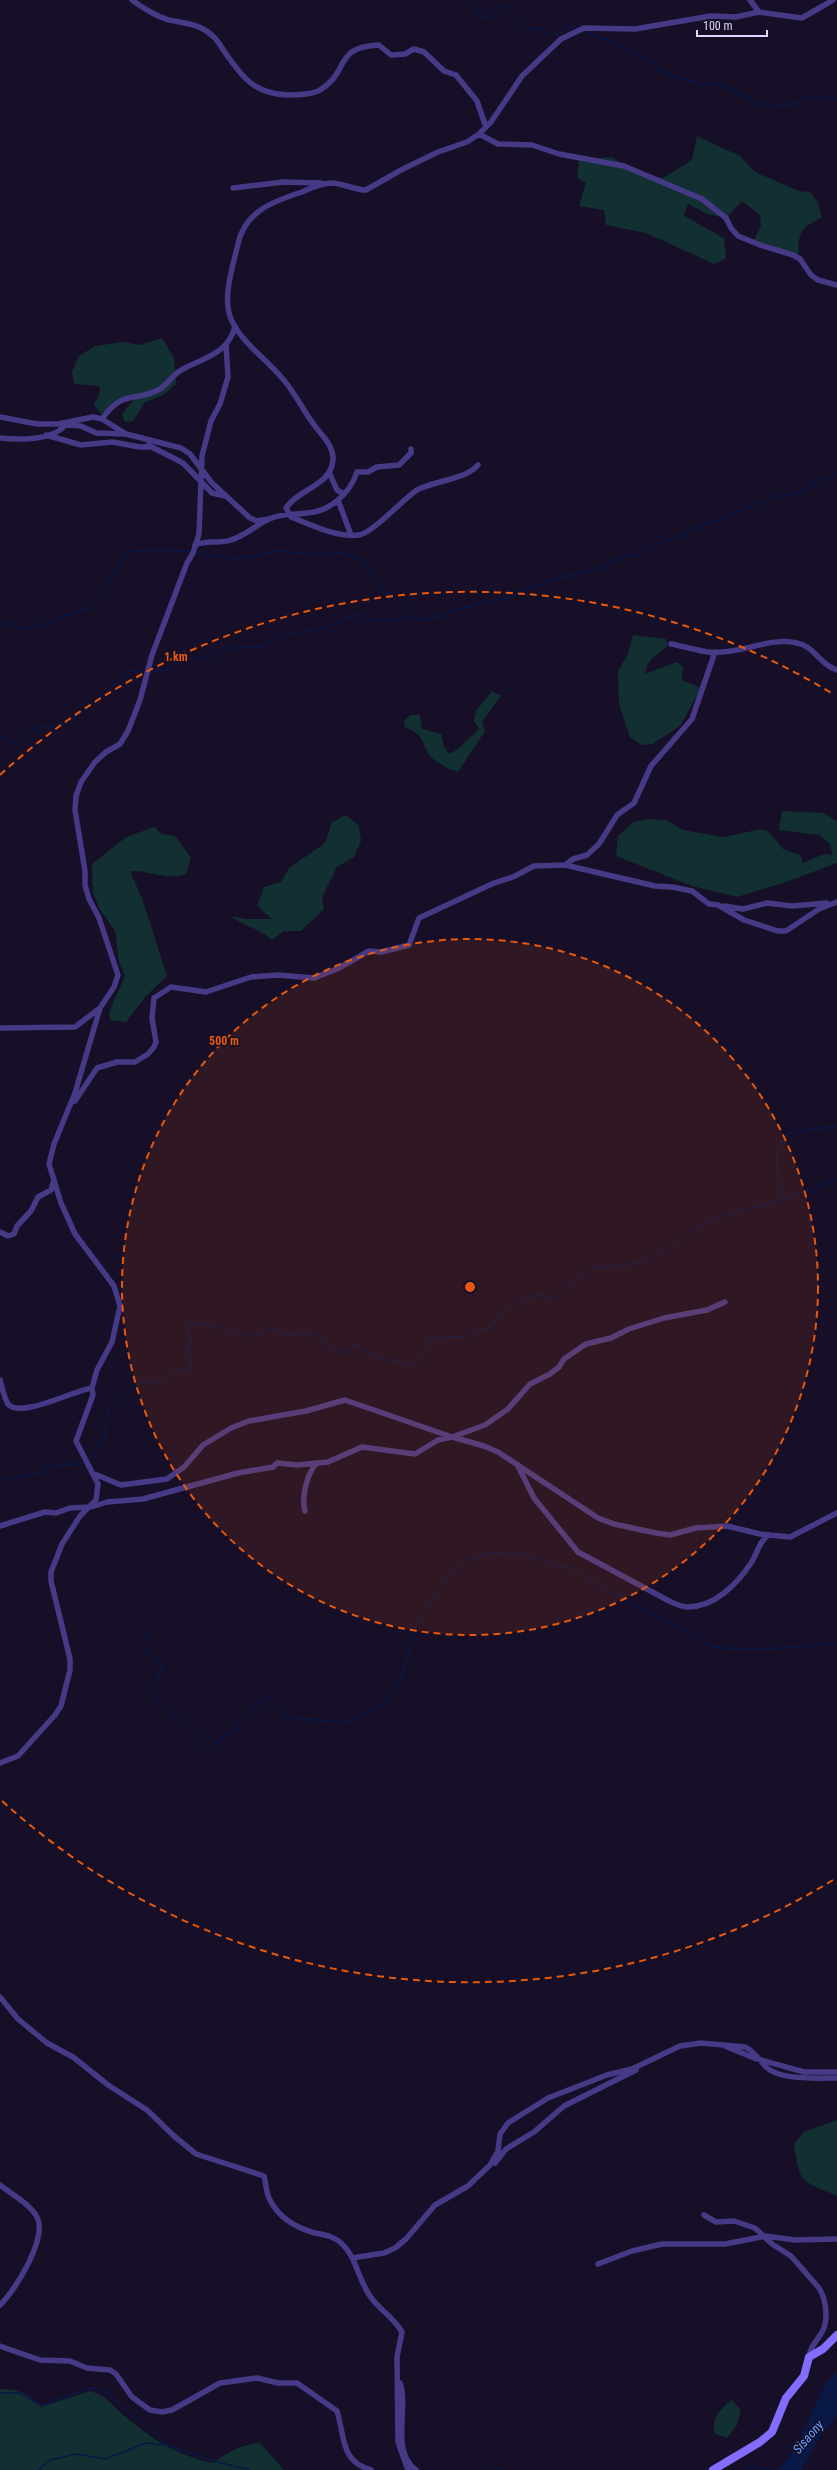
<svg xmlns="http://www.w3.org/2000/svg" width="837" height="2470" font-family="'Roboto Condensed',sans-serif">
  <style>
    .green { fill: #122f32 }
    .water { fill: #0a1846 }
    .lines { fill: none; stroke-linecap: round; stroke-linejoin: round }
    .stream { stroke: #0a1846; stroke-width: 1.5 }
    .street { stroke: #463a87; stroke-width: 5.5 }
    .secondary { stroke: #826dff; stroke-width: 8 }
    .ring { fill: none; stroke: #e8590c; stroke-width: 2; stroke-dasharray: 7 5 }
    .labels { text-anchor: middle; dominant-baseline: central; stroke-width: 3.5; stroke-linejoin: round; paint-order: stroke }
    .water-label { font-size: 13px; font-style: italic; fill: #64a4ff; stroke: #160f27 }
    .centre { fill: #e8590c; stroke: #160f27; stroke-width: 2 }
    .ring-label { font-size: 12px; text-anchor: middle; font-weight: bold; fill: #e8590c; stroke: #160f27; stroke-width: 3.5; stroke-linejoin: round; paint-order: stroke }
  </style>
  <rect width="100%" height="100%" fill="#160f27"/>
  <path class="green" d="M697,136L740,156L755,172L799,191L810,192L818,203L822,218C798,228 798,235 799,260L753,243L761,225L760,215L742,201L726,218L708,214L688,204L684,216L724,238L726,258L714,264L646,233L606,225L604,210L579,206L586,183L577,178L579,160L611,157L645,176L663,178L692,160Z
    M162,338L174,358L176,384L163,395L145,402L133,421L125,422L122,414L134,399C121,400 113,409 104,418L94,405L100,391L99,386L74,384L72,372L79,356L95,346L123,342L140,345Z
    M633,635L666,639L668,646C658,653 646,661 645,674L677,662L683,666L682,680L701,688L681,725L653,744L641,745L630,737L619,704L618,671L628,654Z
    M492,691L501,696L482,722L485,731L458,772C449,769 440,765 433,759C420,746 428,736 405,727L404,721L410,715H420L422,729L441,734L444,746L449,754L458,749L479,729L474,721L476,711Z
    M782,811L823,813L837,821V863L789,881L737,897L692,886L616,856L618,836L633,822L648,819L667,820L683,830L723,837L762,829L770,833L783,849L800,855L803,863L824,854L833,855L829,843L819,835L779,830Z
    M346,815L359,826L361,841L354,857L337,867L322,897L324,909L301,931H284L272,940C257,927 247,928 231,916L246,919H272L257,906L264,887L281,882L289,868L325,843L332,822Z
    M154,827L162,834L175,836L191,858L186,874C168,881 149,870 130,871L143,901L167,976L145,997L126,1022L110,1020L109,1012L125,976L119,962L115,931L99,908L93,893L92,864L126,837Z
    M837,2120V2196C800,2179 800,2185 794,2144L804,2132Z
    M0,2389C21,2390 26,2392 41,2407L90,2391C108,2396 113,2407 127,2418C155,2441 176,2455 213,2463C226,2453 244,2443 260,2443L284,2470H0Z
    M732,2400L741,2410L737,2425L727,2438L715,2434C711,2418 720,2409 732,2400Z"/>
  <path class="water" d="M837,2372V2416L822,2434L801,2470H777C803,2449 815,2388 837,2372Z"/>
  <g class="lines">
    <path class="stream" d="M466,0L485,19L502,4L515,18L530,29H541C556,46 563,22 580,28
      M583,31L626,47L644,57L657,68L678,78L703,85L716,82L758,103L770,106L793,104L808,98L837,99
      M196,551L208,556L238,559L278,551L321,555L343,553L361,560L367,565L371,575L383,590L418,618
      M0,622L27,630L87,608L129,552L152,550L192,551
      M149,672L168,670L180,659L209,658L229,648L263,647L276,638L298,632L322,629L351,616L357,615L363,621L410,618L426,620L479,603L509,597L550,580L594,570L627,556L642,553L666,540L676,538L709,523L778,496L800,492L816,482L837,474
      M0,738L16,743L38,728L53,727L72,720L113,687L128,671L145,672
      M785,1199C777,1181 769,1149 788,1135C795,1130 827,1128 837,1126
      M88,1462L105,1438L107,1411L112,1404L145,1379L151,1385L184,1368L189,1372L192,1370L187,1347L192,1344L186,1324L198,1323L257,1337L263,1327L292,1336L304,1333L322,1337L325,1346L346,1354L355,1344C366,1358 397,1361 414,1364L418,1363L430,1338L473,1336L475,1331L488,1328L495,1322L496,1317C509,1307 524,1300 540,1294L552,1299L594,1267L621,1266L640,1262L677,1243L699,1227L731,1213L788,1198L837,1179
      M0,1481L41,1472L42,1467L85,1463
      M151,1629L143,1641L146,1651L162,1666L158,1678L153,1684C156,1706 174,1713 188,1726C196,1733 196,1746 210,1746L230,1733L267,1697L273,1701L281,1712L291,1718L337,1722L349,1721L386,1701L397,1687L403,1672L418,1620L444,1580L468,1559L495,1553L521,1554L569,1568L709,1645C747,1655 797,1645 837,1644
      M0,2393H20L42,2406L89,2388L104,2390L125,2411L150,2426L165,2445L214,2461L250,2470
      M38,2470L50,2460L76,2454L105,2459L146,2443L165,2445
      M493,2470H503
      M744,2470C752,2465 762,2467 770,2470"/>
    <path class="street" d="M132,0C143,8 153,15 166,19C177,23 190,22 201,28C212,33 218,41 224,51C242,77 254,94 288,95C298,95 309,95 318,91C351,73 332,47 379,45L391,55L405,54L414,49L424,52L444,71L456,75L477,101L486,127
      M750,0L759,12
      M479,134L498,144L532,145L559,154L624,166L702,199L726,218L731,228L738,236L760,245L793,255L800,259L811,275L818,280L837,285
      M233,188L284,182L321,183
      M0,417L37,424H58L93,417L102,419L126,434L181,448L190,454L212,483L250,518L257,521L269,519
      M102,419C124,388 135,403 160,389C168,384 174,373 183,369C204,358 229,353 235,326
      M63,424L81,426L96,433L126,434
      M46,435L81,445L112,442L140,447H150
      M0,438C19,440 54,441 66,424
      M148,445L183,463L212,493L225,496
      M478,465C465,480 436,480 417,490C403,499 373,533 359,535C336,538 312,525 291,517L286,508C298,489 331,486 333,460C334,446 322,436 315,426C303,411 295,392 282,378C266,359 241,342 231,319C222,297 233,266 238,244C245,211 274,201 302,192C311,188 321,183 331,183C343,183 354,190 366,190L401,170L438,152L467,142L479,134L491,122L522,76L561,39L584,28L635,29L711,16L736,17L759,12L802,18L833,0
      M329,472L337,490L344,494
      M338,500L351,535
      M195,545C206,540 220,544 231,540C245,536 256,525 269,519C283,513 294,515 308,513C331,511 350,493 357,472H368L377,467L399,465L411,453V449
      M671,644C689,647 704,654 722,652C748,651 772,637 797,643C814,646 820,665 837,670
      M565,865L573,859L587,855L599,844L617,815L634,803L651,766L692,719L715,652
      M724,906L743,909L767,903L792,906L827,903
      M0,1028L75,1027L100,1008
      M75,1101L97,1068L117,1062H135L148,1054L154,1047L156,1042L152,1018L154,998L171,987L206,992L251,977L278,975L314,978L337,969L369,951L381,952L409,945L419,918L494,883L513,877L534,866L565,865L655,886L672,887L692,891L709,904L718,905L744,920L778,931H786L819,909L837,902
      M0,1232L8,1236L14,1234L17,1226L31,1211L38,1197L51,1190L54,1179
      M0,1380C2,1387 4,1398 8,1404C20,1419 75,1390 92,1388
      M518,1466L534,1498L578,1552L669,1601C674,1603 680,1606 686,1607C714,1608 737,1584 751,1563C757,1554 759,1541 769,1535
      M92,1473L121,1485L167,1479L184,1467L203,1445L231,1428L249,1421L306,1411L345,1400L452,1437L485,1425L508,1409L530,1384L550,1374L559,1367L564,1359L586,1344L611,1338L629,1329L664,1318L707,1310L725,1302
      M305,1511C301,1498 307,1474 316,1464
      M0,1526L45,1512L56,1513L70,1508L91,1507L107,1502L143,1499L238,1473L273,1467L277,1463L297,1465L328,1462L362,1447L415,1454L438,1440L452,1437L484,1446L498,1452L598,1518L614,1524L656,1533L670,1535L696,1528L727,1526L760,1534L790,1537L837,1513
      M0,1763L18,1756L55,1715L61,1706L70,1670V1659L51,1581V1572L62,1544L80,1516L96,1500L98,1484L76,1441L93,1395L92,1388L97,1370L112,1342L120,1306L114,1286L75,1234L61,1203L49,1164L54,1144L75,1093L100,1008L114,987L118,975L99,918L89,899L85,885V871L75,810L76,796L81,782L95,762L106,752L120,744L128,731L140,700L152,655L187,563L193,553L199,534L202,456L211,421L220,404L228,377L226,344
      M0,1997L18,2019L47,2043L73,2057L108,2085L147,2110L174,2136L196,2154L264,2176C266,2183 266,2193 270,2200C279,2218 297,2228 315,2233C325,2235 333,2236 341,2243C356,2256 358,2279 370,2296C379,2310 392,2315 402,2332L397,2357L398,2442L408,2470
      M725,2046L754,2058L804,2072H837
      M495,2163L506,2149L534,2132L564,2106L636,2070
      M0,2185C11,2194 30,2204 37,2217C48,2238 15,2291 0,2305
      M704,2215L716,2222L734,2221L755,2228L772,2244L791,2256L819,2288C826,2299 829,2320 822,2332C817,2341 810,2346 809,2357
      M352,2258L384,2253L395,2248L406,2239L435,2205L468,2186L490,2165L498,2151L500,2134L508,2123L548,2098L607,2075L632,2069L680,2046L701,2043L745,2047C757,2052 760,2064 770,2070C785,2080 819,2078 837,2078
      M598,2264L632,2251L662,2244H725L766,2236L795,2240L837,2239
      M0,2346L40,2360L70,2361L87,2368L110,2370L116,2374L132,2397L150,2410L162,2412L172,2410L220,2383L257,2378L278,2383H297L337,2411C345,2437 340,2461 371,2470
      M400,2383C409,2409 390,2451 416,2470"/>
    <path class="secondary" d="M713,2470L760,2442L772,2432L786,2398L804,2376L809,2357L823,2349L837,2335"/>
  </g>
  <circle cx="470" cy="1287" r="348" fill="#e8590c" fill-opacity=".12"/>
  <g class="ring">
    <circle cx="470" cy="1287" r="348"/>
    <path d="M833 1880A695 695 0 0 1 0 1799M0 775A695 695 0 0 1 833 694"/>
  </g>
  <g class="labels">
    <g class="water-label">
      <text transform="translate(808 2437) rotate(-49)">Sisaony</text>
    </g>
  </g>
  <circle cx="470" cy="1287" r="6" class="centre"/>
  <g class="ring-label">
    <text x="176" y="661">1 km</text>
    <text x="224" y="1045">500 m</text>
  </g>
  <path d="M697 30v6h70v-6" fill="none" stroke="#dfd6ff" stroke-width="2"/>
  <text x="703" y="30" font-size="12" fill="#dfd6ff" stroke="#160f27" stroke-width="3" paint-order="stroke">100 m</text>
</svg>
